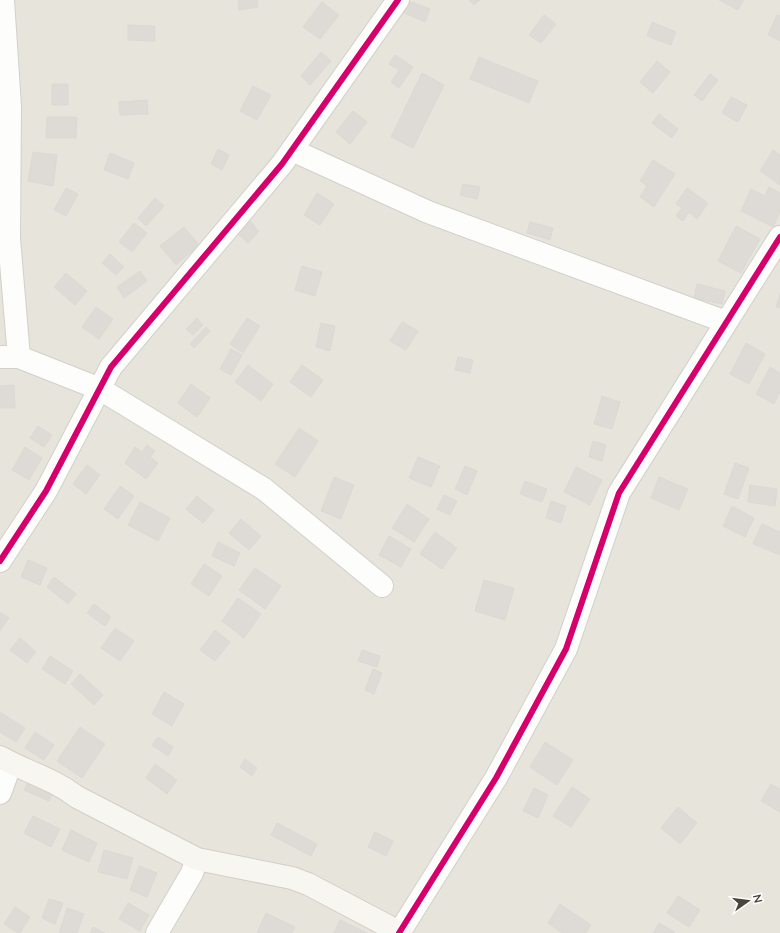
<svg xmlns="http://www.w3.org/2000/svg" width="780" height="933" font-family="Lato,sans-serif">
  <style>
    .residential { fill: #e7e4dc }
    .building { fill: #dedbd6; stroke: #dcd9d4 }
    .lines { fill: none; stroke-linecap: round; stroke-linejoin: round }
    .street-casing { stroke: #d2d0cb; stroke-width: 24 }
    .secondary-casing { stroke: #d3cfc5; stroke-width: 24 }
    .street { stroke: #fdfdfc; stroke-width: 22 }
    .secondary { stroke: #f7f6f1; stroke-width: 22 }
    .cycleway-casing { stroke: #fff; stroke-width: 8 }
    .cycleway { stroke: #d6006c; stroke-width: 6 }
  </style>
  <rect width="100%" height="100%" fill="#f4f2ee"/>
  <path class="residential" d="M0,0H780V933H0Z"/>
  <path class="building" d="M238,0H257L258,7L239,10Z
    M469,0H480L474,5Z
    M719,0H744L738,10Z
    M408,1L430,9L425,22L404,13Z
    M322,2L339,15L320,39L303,27Z
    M544,15L556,24L541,43L529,35Z
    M777,15L780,16V41L768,35Z
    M652,22L676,32L671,45L647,36Z
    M128,25L155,26V41L128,40Z
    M321,52L331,61L310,85L301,76Z
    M395,55L413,67L399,88L391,82L399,70L389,64Z
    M479,57L538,81L529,103L470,79Z
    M657,61L670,72L653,93L640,82Z
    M422,73L444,85L413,148L391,137Z
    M710,74L718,80L702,101L694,95Z
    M52,84H68V105H52Z
    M253,86L271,95L257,120L240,111Z
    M731,97L747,105L738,122L722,113Z
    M147,100L148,114L120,115L119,102Z
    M353,111L367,122L350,144L336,132Z
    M659,114L678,129L672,138L652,123Z
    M47,117H77L76,138H46Z
    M218,149L229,155L222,170L211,164Z
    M773,150L780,155V185L760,171Z
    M33,152L57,155L53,186L28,181Z
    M110,153L134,163L128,179L104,170Z
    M653,160L675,174L654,207L640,197L647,186L640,181Z
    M463,184L480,187L477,199L460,195Z
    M769,187L780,193V212L773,227L741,211L751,189L765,196Z
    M66,188L78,194L66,216L54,210Z
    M687,188L708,203L697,219L689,212L683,221L676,216L682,208L676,204Z
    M317,193L334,204L320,225L304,215Z
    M155,198L164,206L146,226L138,218Z
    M250,221L259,231L248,243L238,234Z
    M530,222L553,228L550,240L527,233Z
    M134,223L147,233L132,252L119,242Z
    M736,226L760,239L741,273L718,261Z
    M184,227L199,245L176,265L160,246Z
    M110,254L124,267L116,275L102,263Z
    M302,266L322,272L315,296L295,290Z
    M140,271L147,281L124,298L117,287Z
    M66,273L87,291L75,305L54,287Z
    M697,284L725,291L722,304L694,298Z
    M780,294V308L776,307Z
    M96,307L113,319L99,339L82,327Z
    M197,318L203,325L193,335L186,329Z
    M247,318L260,326L243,353L230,344Z
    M402,322L418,331L406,350L390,341Z
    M321,323L335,326L330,351L316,347Z
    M206,327L210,331L194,348L190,344Z
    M746,343L765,354L749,384L730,374Z
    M231,349L242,355L231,375L220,369Z
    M458,357L473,360L470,373L455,370Z
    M248,365L273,384L261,401L235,382Z
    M302,365L323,380L311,397L290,382Z
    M770,367L780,373V392L774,404L756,394Z
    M191,384L210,398L197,417L178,403Z
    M14,385L15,408H0V386Z
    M602,396L620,402L612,429L594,424Z
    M38,426L52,435L44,447L30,438Z
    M299,428L318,441L295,477L275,464Z
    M593,441L606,445L602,461L589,457Z
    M147,445L155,451L150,457L158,463L146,479L125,463L135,447L142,452Z
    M25,447L42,458L29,480L12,470Z
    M418,457L440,466L431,487L409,478Z
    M735,463L749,468L738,499L724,494Z
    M87,465L100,475L86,494L73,484Z
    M465,466L477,471L467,495L455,489Z
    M576,467L602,480L590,505L564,492Z
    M334,477L354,485L341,519L321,511Z
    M659,477L688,489L679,510L651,498Z
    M525,481L547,489L542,502L520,494Z
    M750,485L777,489L775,506L748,502Z
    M120,486L134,496L118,519L104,509Z
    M444,495L457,501L450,515L437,509Z
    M197,496L214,510L203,523L186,509Z
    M551,501L566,506L561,523L546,518Z
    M140,502L170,518L158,541L128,525Z
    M407,504L429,519L414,542L392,528Z
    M732,506L754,518L745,537L723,526Z
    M241,519L261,536L249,550L229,533Z
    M762,524L780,532V555L753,544Z
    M435,532L457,548L442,569L420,554Z
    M389,536L411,549L401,567L379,555Z
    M218,542L240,553L234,566L212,556Z
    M28,560L47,568L40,585L21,577Z
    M204,564L222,576L209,596L191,584Z
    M255,568L281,586L265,609L239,590Z
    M54,577L76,594L68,604L47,587Z
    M484,580L514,588L505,620L475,611Z
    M238,598L261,614L244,638L222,621Z
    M94,604L111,617L105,626L87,613Z
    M0,612L9,618L0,631Z
    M115,628L134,641L120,661L101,648Z
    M215,630L230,642L215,661L200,650Z
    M20,638L36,652L27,663L10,650Z
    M362,650L380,656L377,667L358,661Z
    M50,656L73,671L65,684L42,669Z
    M373,669L382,673L374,694L365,690Z
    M80,674L103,695L94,705L71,684Z
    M164,692L184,704L172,726L152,714Z
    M0,712L25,728L16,742L0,732Z
    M80,727L105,744L82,778L57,761Z
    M35,732L54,745L44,760L25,748Z
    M158,737L173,747L168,756L152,745Z
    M545,742L573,760L557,785L530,767Z
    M245,759L257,768L252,776L240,767Z
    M155,764L177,780L167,794L146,778Z
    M31,775L56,787L49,801L24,790Z
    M771,784L780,789V812L761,801Z
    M572,787L590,799L571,827L553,816Z
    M534,788L548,795L538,818L523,811Z
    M678,807L697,823L680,844L661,828Z
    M33,816L60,829L51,847L24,833Z
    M277,823L317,844L311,856L271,835Z
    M71,830L97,843L89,862L62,850Z
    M375,832L393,841L386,856L368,847Z
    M104,850L133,858L127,879L98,872Z
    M139,866L157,873L147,897L130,890Z
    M678,896L700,910L689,927L667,913Z
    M49,899L63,903L55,924L42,918Z
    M128,903L149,915L140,931L119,919Z
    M560,904L591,925L586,933H562L548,923Z
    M15,907L30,917L20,933H18L4,924Z
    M67,908L84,914L77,933H59Z
    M266,913L295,927L292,933H257Z
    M340,920L367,933H334Z
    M659,923L675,932L674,933H653Z
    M93,927L105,933H90Z"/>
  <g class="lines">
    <defs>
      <path id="street" d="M3,0L10,106L9,239L19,357
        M292,150L428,212L726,322
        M0,357H19L100,389L264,489L382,586
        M0,561L46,491L111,367L282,164L398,0
        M0,793L11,763
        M157,933L192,873L197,859
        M399,933L496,778L566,649L619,493L780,237"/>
      <path id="secondary" d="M0,757C26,772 52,778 77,797L197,859L292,878L308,884L401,933"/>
    </defs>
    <use href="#street" class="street-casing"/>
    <use href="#secondary" class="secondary-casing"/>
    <use href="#street" class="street"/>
    <use href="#secondary" class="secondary"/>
    <defs>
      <path id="cycleway" d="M0,561L46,491L111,367L282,164L398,0
        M399,933L496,778L566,649L619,493L780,237"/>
    </defs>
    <use href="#cycleway" class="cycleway-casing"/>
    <use href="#cycleway" class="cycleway"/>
  </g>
  <g transform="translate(748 901) rotate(76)" stroke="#ffffff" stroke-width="3" paint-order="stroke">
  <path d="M0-3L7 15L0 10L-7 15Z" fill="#4b4439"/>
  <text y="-6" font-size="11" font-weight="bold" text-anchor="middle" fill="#4b4439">N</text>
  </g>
</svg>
